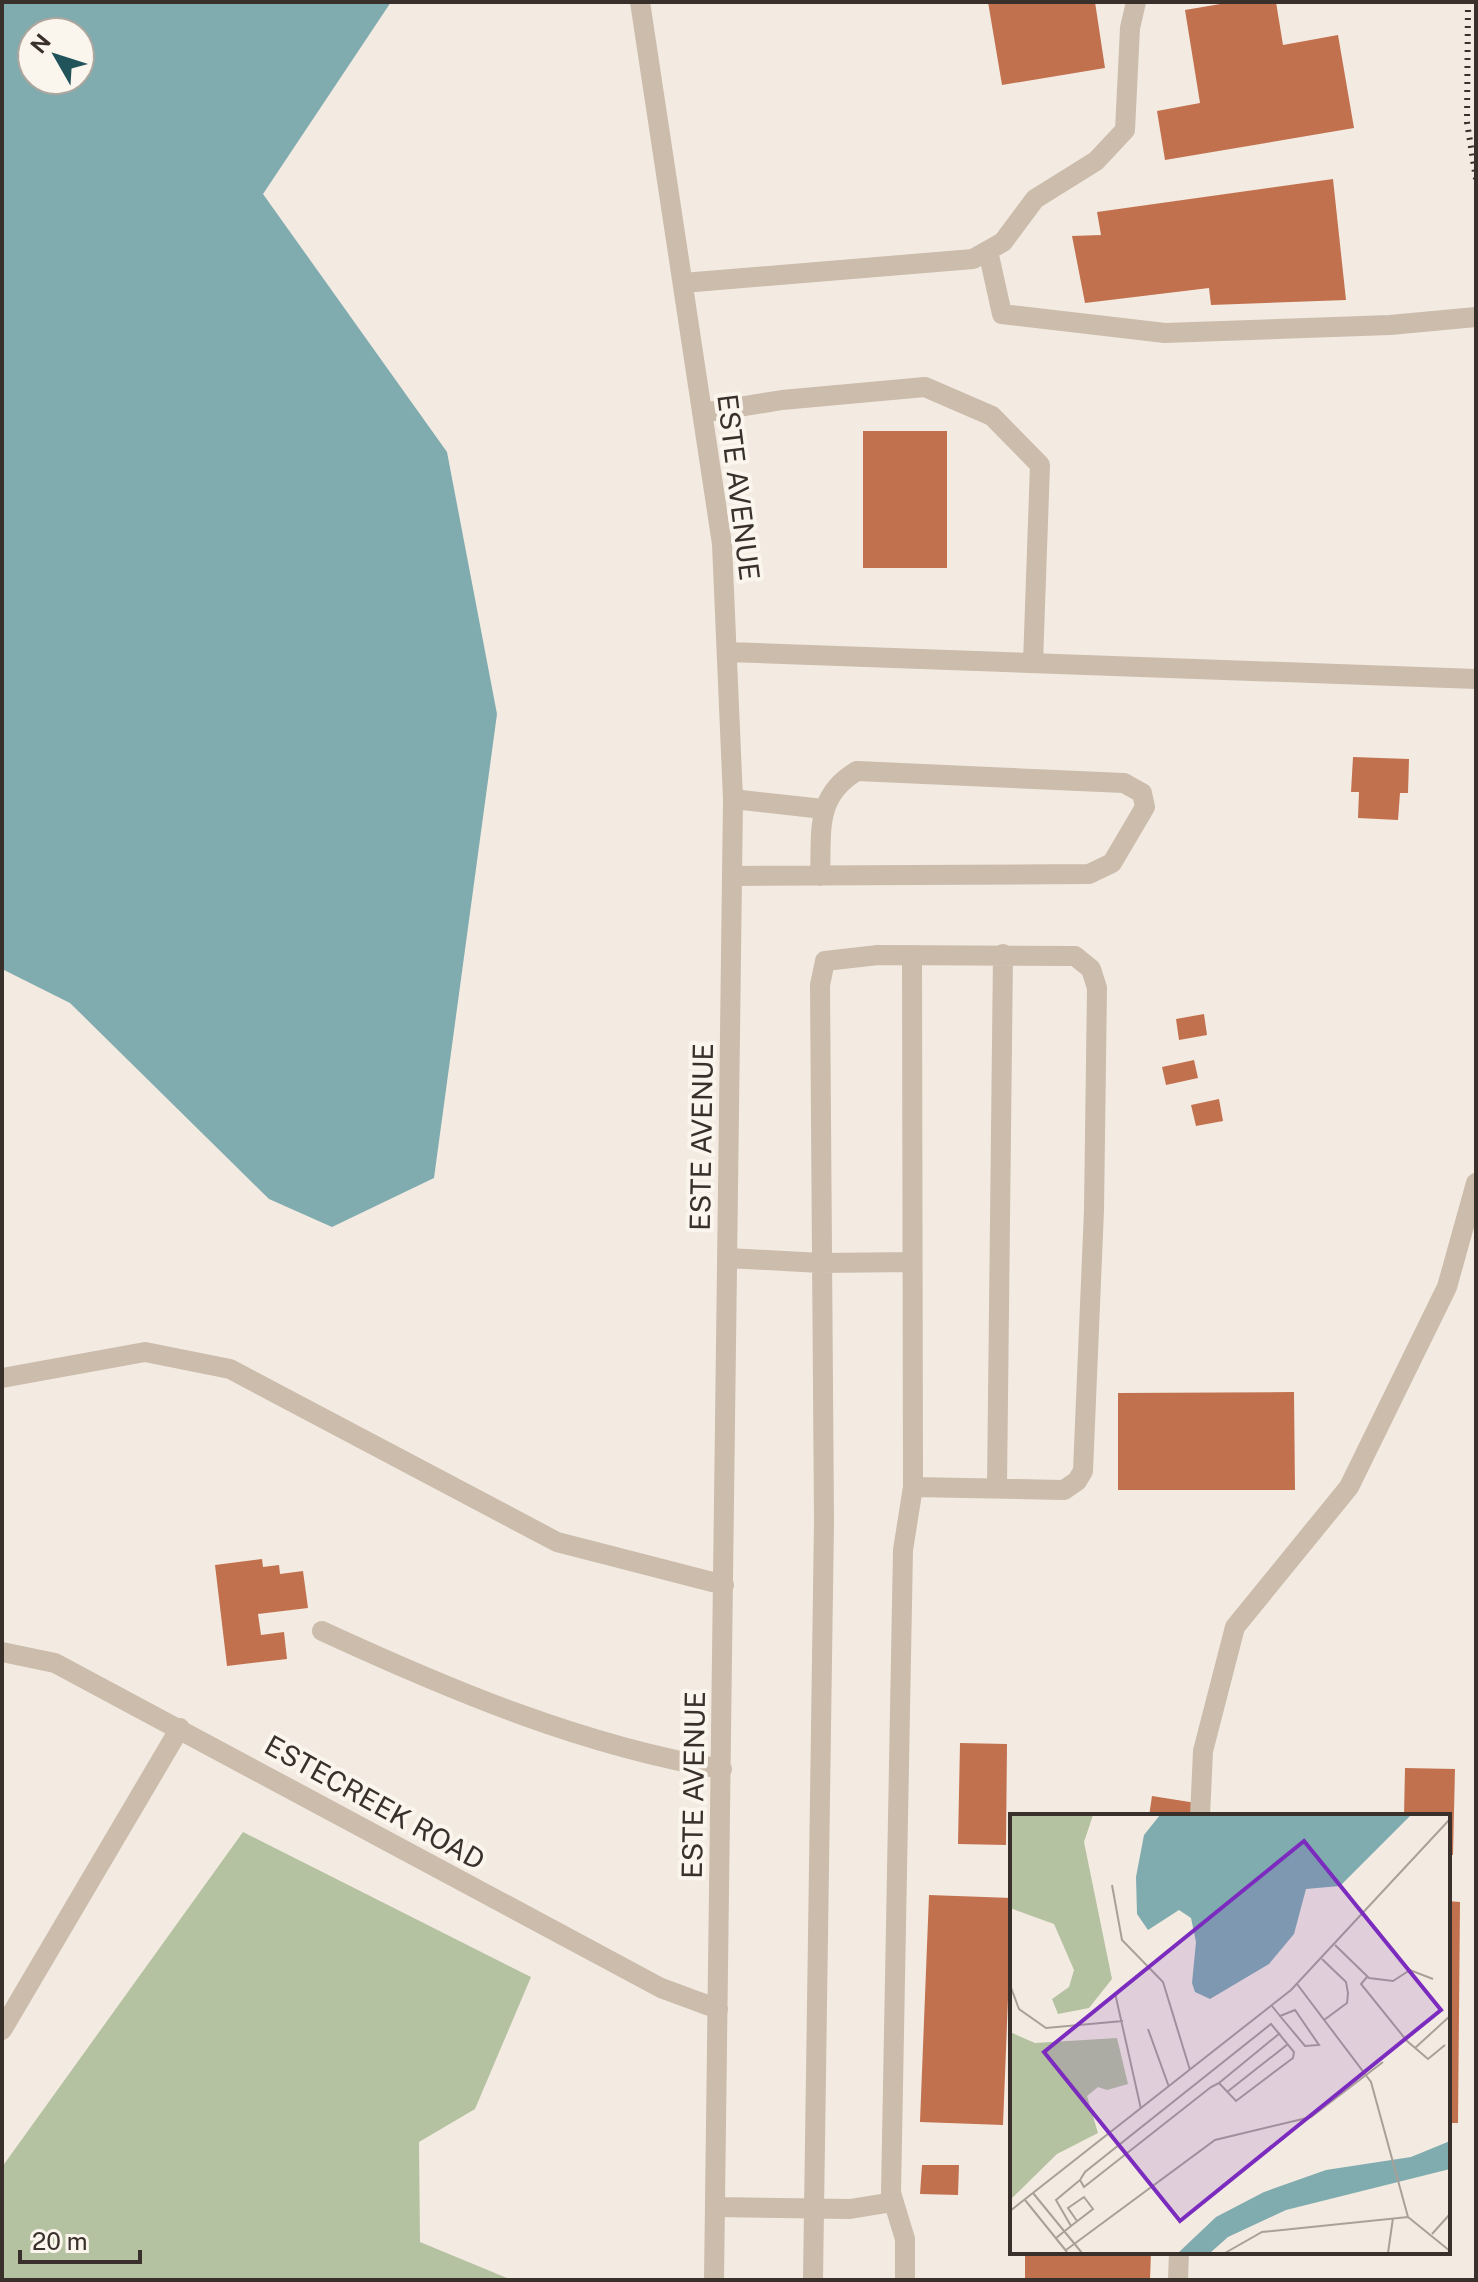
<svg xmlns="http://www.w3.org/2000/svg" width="1478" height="2282" font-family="'Public Sans',sans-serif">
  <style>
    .green { fill: #b5c2a1 }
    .water { fill: #80abaf; fill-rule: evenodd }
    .building { fill: #c2714f }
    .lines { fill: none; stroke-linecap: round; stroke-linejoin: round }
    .minor { stroke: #cbbcac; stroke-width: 20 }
    .rail { stroke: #39302b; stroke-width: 6; stroke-dasharray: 2 6; stroke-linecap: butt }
    .labels { text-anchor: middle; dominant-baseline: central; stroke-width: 8; stroke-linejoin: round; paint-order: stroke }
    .street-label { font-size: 28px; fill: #39302b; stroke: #faf5ed }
    .inset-road { fill: none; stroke: #a9a098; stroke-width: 2 }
    .view { fill: #7b2cbf; fill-opacity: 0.15; stroke: #7b2cbf; stroke-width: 4 }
    .inset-edge { fill: none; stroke: #39302b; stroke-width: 4 }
  </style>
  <rect width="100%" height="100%" fill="#f3ebe1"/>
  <path class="green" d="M243,1832L531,1977L475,2109L419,2142L420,2242L512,2280H2V2167Z"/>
  <path class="water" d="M2,2H391L263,194L447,452L497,714L434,1178L332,1227L269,1199L70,1003L2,969ZM32,32H80V80H32Z"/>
  <path class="building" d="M988,2H1095L1105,68L1002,85Z
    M1232,2H1276L1283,45L1338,35L1354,128L1165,160L1157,111L1200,103L1185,10Z
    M1333,179L1346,300L1211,305L1209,288L1085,303L1072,236L1101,235L1097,212Z
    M863,431H947V568H863Z
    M1353,757L1409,759L1408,793H1400L1398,820L1358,818L1359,792H1351Z
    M1204,1014L1207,1035L1179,1040L1176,1019Z
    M1194,1060L1198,1078L1166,1085L1162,1067Z
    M1219,1099L1223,1121L1196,1126L1191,1105Z
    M1294,1392L1295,1490H1118V1393Z
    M262,1559L263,1567L279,1565L280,1574L303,1571L308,1608L258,1614L261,1635L284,1632L287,1659L227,1666L215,1565Z
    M960,1743L1007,1744L1006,1845L958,1844Z
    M1405,1768L1455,1769L1453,1855H1448V1816H1404Z
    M1152,1796L1196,1803L1194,1816H1149Z
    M929,1895L1012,1898L1003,2125L920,2122Z
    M1448,1901L1460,1902L1458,2123H1448Z
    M922,2165H959L958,2195L920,2194Z
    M1025,2252H1151L1150,2280H1025Z"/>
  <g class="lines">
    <path class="minor" d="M640,2L722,544L733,799L714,2280
      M988,251L1002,314L1165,333L1390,325L1476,317
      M683,283L973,259L1003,242L1035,199L1096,161L1125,130L1130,28L1136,2
      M702,413L782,400L925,387L992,416L1040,465L1033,663
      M728,652L1476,679
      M733,799L823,809
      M732,876L1089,874L1112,863L1145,807L1142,793L1124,783L857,771C814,796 822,833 820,876
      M912,955L913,1487
      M728,1258L821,1263L912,1262
      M2,1378L145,1352L230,1369L557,1542L724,1585
      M997,1487L1003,954
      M322,1631C450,1690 583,1746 722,1769
      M2,1652L55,1663L661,1988L718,2009
      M1200,1816L1203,1751L1235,1627L1349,1487L1447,1287L1476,1183
      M2,2030L180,1728
      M715,2207L850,2209L893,2202
      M813,2280L824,1522L820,985L825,961L878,955L1075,956L1091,969L1097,988L1094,1210L1083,1471L1077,1481L1064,1490L913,1487L903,1550L891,2193L905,2239V2280
      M1178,2280L1179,2252"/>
    <path class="rail" d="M1468,2L1467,122L1476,179"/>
  </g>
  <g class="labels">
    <g class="street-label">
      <text transform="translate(739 487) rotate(83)">ESTE AVENUE</text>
      <text transform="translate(701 1137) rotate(-89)">ESTE AVENUE</text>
      <text transform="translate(693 1785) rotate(-89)">ESTE AVENUE</text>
      <text transform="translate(375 1802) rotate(29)">ESTECREEK ROAD</text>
    </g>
  </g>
  <g transform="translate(1010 1814)">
    <rect width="440" height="440" fill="#f3ebe1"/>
    <path d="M0,1H83L74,28L102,165L79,194L48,200L42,185L59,173L64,156L44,110L0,94ZM0,218L25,229L107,224L118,270L97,276L88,273L77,282L88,319L47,340L0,386Z" fill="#b5c2a1"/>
    <path d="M150,1H401L330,72L296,75L284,120L259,150L200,185L185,178L182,169L186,128L181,104L169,96L138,116L127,100L126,63L134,21ZM440,327V355L276,396L218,423L200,439H168L206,403L254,378L316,356L401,343Z" fill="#80abaf"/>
    <path class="inset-road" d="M102,71L112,126L153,168L180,256M325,131L359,164L383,167L400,156L423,165M312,145L336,168L338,179L337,189L314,206M357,163L351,170L397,227L418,245L435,231M287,170L361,268L398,403M0,171L9,195L36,214L113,207M105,179L131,295M262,192L270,202L295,232L309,231L285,196L270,202M261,210L284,238L283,244L226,287L209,269L201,273L74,373L70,366L75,358ZM138,215L159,273M405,234L440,202M209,269L270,219M217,278L278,230M23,379L72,439M15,386L57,438M0,397L281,176L440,5M61,412L83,395L74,383L58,394L67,407M422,420L440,400M46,424L61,412L46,386L70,366M56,436L205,326L301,303L373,248M215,439L252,418L398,403L440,437M378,439L383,404"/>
    <path class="view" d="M294,27L431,196L170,407L34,238Z"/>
    <rect width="440" height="440" class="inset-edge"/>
  </g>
  <rect width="1478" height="2282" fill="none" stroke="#39302b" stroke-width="8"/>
  <g transform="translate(56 56) rotate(309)"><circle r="38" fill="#faf5ed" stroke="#ada69f" stroke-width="2"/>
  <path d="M0-6L14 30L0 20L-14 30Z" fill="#21535a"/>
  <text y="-12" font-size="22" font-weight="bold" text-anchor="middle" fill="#39302b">N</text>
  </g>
  <path d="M20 2250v12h120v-12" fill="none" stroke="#39302b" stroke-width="4"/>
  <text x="32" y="2250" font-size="24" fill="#39302b" stroke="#faf5ed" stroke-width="6" paint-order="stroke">20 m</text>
</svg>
